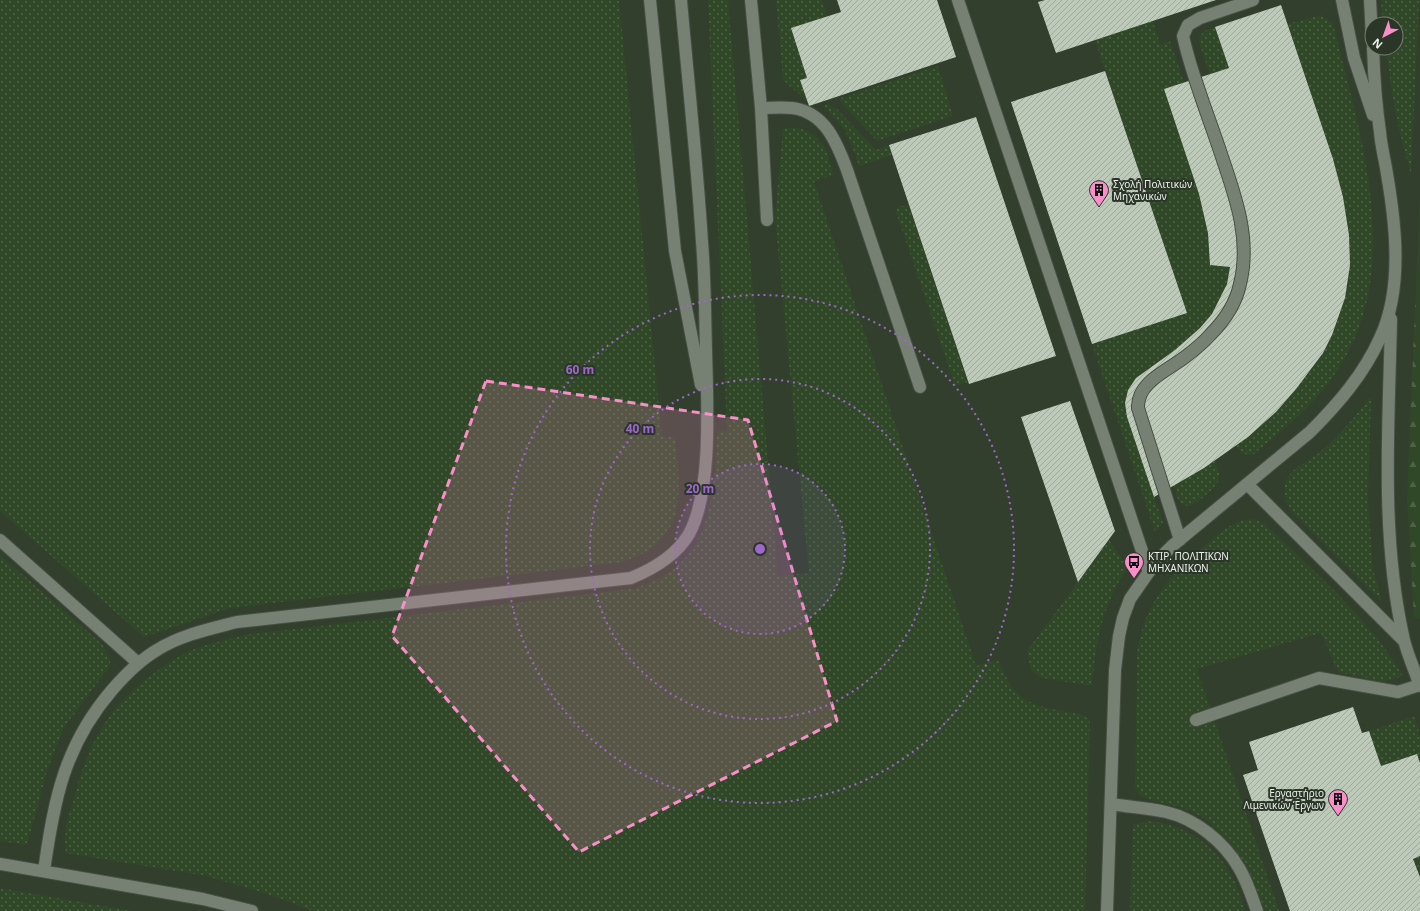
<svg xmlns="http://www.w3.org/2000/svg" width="1420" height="911" font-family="'Noto Sans',sans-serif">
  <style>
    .built { fill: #323f2d; fill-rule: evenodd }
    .grass { fill: url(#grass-dots) }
    .forest { fill: url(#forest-firs) }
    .building { fill: url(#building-hatch) }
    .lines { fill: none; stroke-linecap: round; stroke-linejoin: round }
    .lane-casing { stroke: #484f45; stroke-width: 14 }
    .street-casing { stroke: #484f45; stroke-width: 14 }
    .lane { stroke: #778173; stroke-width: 12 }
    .street { stroke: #778173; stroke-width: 12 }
    .marked { fill: #f98fc9; fill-opacity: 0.2; stroke: #f98fc9; stroke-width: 3; stroke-dasharray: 8 5; stroke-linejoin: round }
    .ring { fill: none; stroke: #9d67cc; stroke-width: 2; stroke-dasharray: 2 4 }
    .labels { text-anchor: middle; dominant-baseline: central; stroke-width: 4; stroke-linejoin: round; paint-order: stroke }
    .poi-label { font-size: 10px; fill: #ebf1e9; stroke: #2b3528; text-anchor: start }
    .centre { fill: #9d67cc; stroke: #2b3528; stroke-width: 2 }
    .ring-label { font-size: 12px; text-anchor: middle; font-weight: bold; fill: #9d67cc; stroke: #2b3528; stroke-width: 4; stroke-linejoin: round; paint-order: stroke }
  </style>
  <defs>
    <pattern id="grass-dots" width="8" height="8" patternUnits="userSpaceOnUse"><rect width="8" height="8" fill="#304827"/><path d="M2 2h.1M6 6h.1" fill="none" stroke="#4e6346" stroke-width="1.8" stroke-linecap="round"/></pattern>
    <pattern id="forest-firs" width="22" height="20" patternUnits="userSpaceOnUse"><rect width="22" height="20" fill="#304827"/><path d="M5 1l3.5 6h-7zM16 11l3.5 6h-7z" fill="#4e6346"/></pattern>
    <pattern id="building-hatch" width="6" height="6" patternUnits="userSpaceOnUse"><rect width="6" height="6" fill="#bdc9b9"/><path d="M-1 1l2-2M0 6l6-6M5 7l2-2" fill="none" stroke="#9fa99c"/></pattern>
  </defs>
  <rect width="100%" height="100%" fill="#2b3528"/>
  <path class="built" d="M0,0H1420V911H0ZM1372,24H1396V48H1372Z"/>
  <path class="grass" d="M0,0H619L662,437H675C681,492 688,542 622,562L230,608L144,637L0,511Z
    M708,0H728L778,576L809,573L775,218L783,129C798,125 814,131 823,145C829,153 830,166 833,175L814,182L976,666L998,660C1015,700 1026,705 1068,712C1076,713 1084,714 1090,721L1085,911H313L270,895L206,876L66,853C62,832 71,810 76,790C90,740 109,708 150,676C162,667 175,658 189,651C206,644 225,640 244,635L631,589C711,569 714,500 717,432L727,431Z
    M776,0H822L827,16L791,29L807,78L800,80L807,101L783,80Z
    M1381,0H1419L1411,173C1398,133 1391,90 1386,48H1396V24H1383Z
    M1321,15L1333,24C1361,140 1409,274 1330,381C1309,410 1281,431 1254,454C1245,457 1241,451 1235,446L1276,412L1296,389V357L1312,369C1331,342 1341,314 1348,282L1326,278L1328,249H1350L1343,197L1287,24Z
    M1153,21L1160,44L1170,41L1184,83L1164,90L1199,194L1208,233L1210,265L1230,267C1227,284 1222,300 1212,315C1202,328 1187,341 1174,351C1159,362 1136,372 1128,390C1124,399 1126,408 1127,417L1163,523L1155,532L1092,344L1187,313L1095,40Z
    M1215,27L1229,68L1210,74L1199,42C1200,31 1206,30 1215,27Z
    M938,66L953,116L877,141L838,99Z
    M828,104L837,109L876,150L889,145L892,155L859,166C849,135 846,129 823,106Z
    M908,204L968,382L955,386L895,209Z
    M1371,397L1368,498L1373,569L1382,602L1291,511C1286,502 1282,492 1286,482C1290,470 1301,465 1310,459C1335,443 1352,419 1371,397Z
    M1214,461C1217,466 1220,472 1219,478C1219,486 1194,507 1187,506C1177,504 1176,493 1174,485Z
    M1248,519L1257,520L1265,524C1314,572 1368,617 1403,676L1383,682L1338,672L1321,633L1197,669L1279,911H1265C1250,871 1231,830 1190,811C1174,804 1156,803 1140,796L1135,787L1137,656C1142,606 1171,572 1209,542C1221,532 1232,522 1248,519Z
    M1109,540L1128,567C1102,605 1096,641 1092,686L1042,678L1031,670L1027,651Z
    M0,555L102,644L110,659V666L63,729L47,771L27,845L0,841Z
    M1414,716L1420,735V763L1417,754L1381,766L1369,731Z
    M1148,821C1186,824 1218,846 1235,882C1239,891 1242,901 1245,911H1130L1133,825Z
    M1420,856V877L1413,859Z
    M0,888L132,911H0Z"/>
  <path class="forest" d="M1420,189V619L1414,617L1407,499Z"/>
  <path class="building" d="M837,0H937L956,57L809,106L800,80L807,78L791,28L841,12Z
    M1045,0H1216L1056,53L1038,2Z
    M1281,5L1333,159L1343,197L1349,235L1350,265L1345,298L1332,335L1323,353L1296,389L1276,412L1248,437L1204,468L1154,497L1127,417L1125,403L1128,390L1136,378L1175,350L1200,328L1212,314L1227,284L1230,267L1210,265L1208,233L1199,194L1164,89L1229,68L1215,27Z
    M1105,71L1187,313L1092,344L1011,102Z
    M976,117L1056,356L969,384L889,145Z
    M1070,401L1115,531L1078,582L1021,417Z
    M1353,707L1362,733L1369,731L1381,766L1417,754L1420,763V856L1413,859L1420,877V911H1290L1243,775L1258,770L1249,742Z"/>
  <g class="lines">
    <defs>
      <path id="lane" d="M650,0L675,251L701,385
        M751,0L761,108L767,220
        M1342,0L1354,58L1373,115
        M1370,0L1372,38
        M761,108C771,108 782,107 792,108C825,112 837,143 847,170L920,387
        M1391,319C1389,425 1380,535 1404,640C1408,656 1415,671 1420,686
        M1247,484L1404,641
        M0,540L138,663
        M1180,540L1138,408C1137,382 1167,371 1185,357C1193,351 1203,343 1210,335C1224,321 1236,303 1240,284C1251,240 1236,198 1222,157C1209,117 1192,77 1183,36L1188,25L1200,18L1253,0
        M1196,720L1319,678L1398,692L1420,685
        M1111,804C1129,807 1148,808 1166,812C1196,819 1224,842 1239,868C1247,881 1252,897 1257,911
        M0,864L203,899L252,911
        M44,871C54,800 64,746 112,690C125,675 140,660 157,650C181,635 210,629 237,622L631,578C653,569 676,556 689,534C713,490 707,399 706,349C705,314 705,277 702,242C697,161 688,81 681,0
        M1107,911L1115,670L1119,636L1123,618L1130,599L1155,563L1172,546L1310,432C1338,404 1364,374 1380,338C1403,289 1396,226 1387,174C1385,160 1381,146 1380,132C1376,105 1374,76 1373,48"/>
      <path id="street" d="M958,0L1149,572"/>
    </defs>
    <use href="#lane" class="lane-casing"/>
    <use href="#street" class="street-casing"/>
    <use href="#lane" class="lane"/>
    <use href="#street" class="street"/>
  </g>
  <path class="marked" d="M486,381L748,420L837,721L579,852L392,636Z"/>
  <circle cx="760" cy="549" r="85" fill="#9d67cc" fill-opacity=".12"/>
  <g class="ring">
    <circle cx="760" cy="549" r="85"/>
    <circle cx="760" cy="549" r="170"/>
    <circle cx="760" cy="549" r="254"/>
  </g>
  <defs>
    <symbol id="building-pin" viewBox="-11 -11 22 30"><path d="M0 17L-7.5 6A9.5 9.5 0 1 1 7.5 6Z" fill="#f98fc9" stroke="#2b3528"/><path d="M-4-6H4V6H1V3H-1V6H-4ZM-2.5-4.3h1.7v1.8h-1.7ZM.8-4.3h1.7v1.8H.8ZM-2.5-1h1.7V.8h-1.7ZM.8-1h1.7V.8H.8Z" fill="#111"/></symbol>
    <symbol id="bus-pin" viewBox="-11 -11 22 30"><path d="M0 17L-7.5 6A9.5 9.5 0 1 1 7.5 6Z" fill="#f98fc9" stroke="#2b3528"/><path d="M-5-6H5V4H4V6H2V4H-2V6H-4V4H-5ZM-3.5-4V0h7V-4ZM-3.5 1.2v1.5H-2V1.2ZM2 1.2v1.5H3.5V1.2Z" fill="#111"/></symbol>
  </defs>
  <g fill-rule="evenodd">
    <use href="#building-pin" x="1088" y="179" width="22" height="30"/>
    <use href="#bus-pin" x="1123" y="551" width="22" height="30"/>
    <use href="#building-pin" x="1327" y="788" width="22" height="30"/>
  </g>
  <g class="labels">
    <g class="poi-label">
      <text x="1113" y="184">Σχολή Πολιτικών<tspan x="1113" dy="12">Μηχανικών</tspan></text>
      <text x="1148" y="556">ΚΤΙΡ. ΠΟΛΙΤΙΚΩΝ<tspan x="1148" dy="12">ΜΗΧΑΝΙΚΩΝ</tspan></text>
      <text x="1324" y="793" text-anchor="end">Εργαστήριο<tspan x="1324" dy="12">Λιμενικών Έργων</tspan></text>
    </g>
  </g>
  <circle cx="760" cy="549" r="6" class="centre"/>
  <g class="ring-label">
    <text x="580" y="374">60 m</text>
    <text x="640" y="433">40 m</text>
    <text x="700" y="493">20 m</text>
  </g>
  <g transform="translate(1384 36) rotate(221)"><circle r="19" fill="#2b3528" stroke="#788075"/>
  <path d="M0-3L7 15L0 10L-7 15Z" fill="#f98fc9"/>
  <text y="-6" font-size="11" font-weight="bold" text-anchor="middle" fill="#ebf1e9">N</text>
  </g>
</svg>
